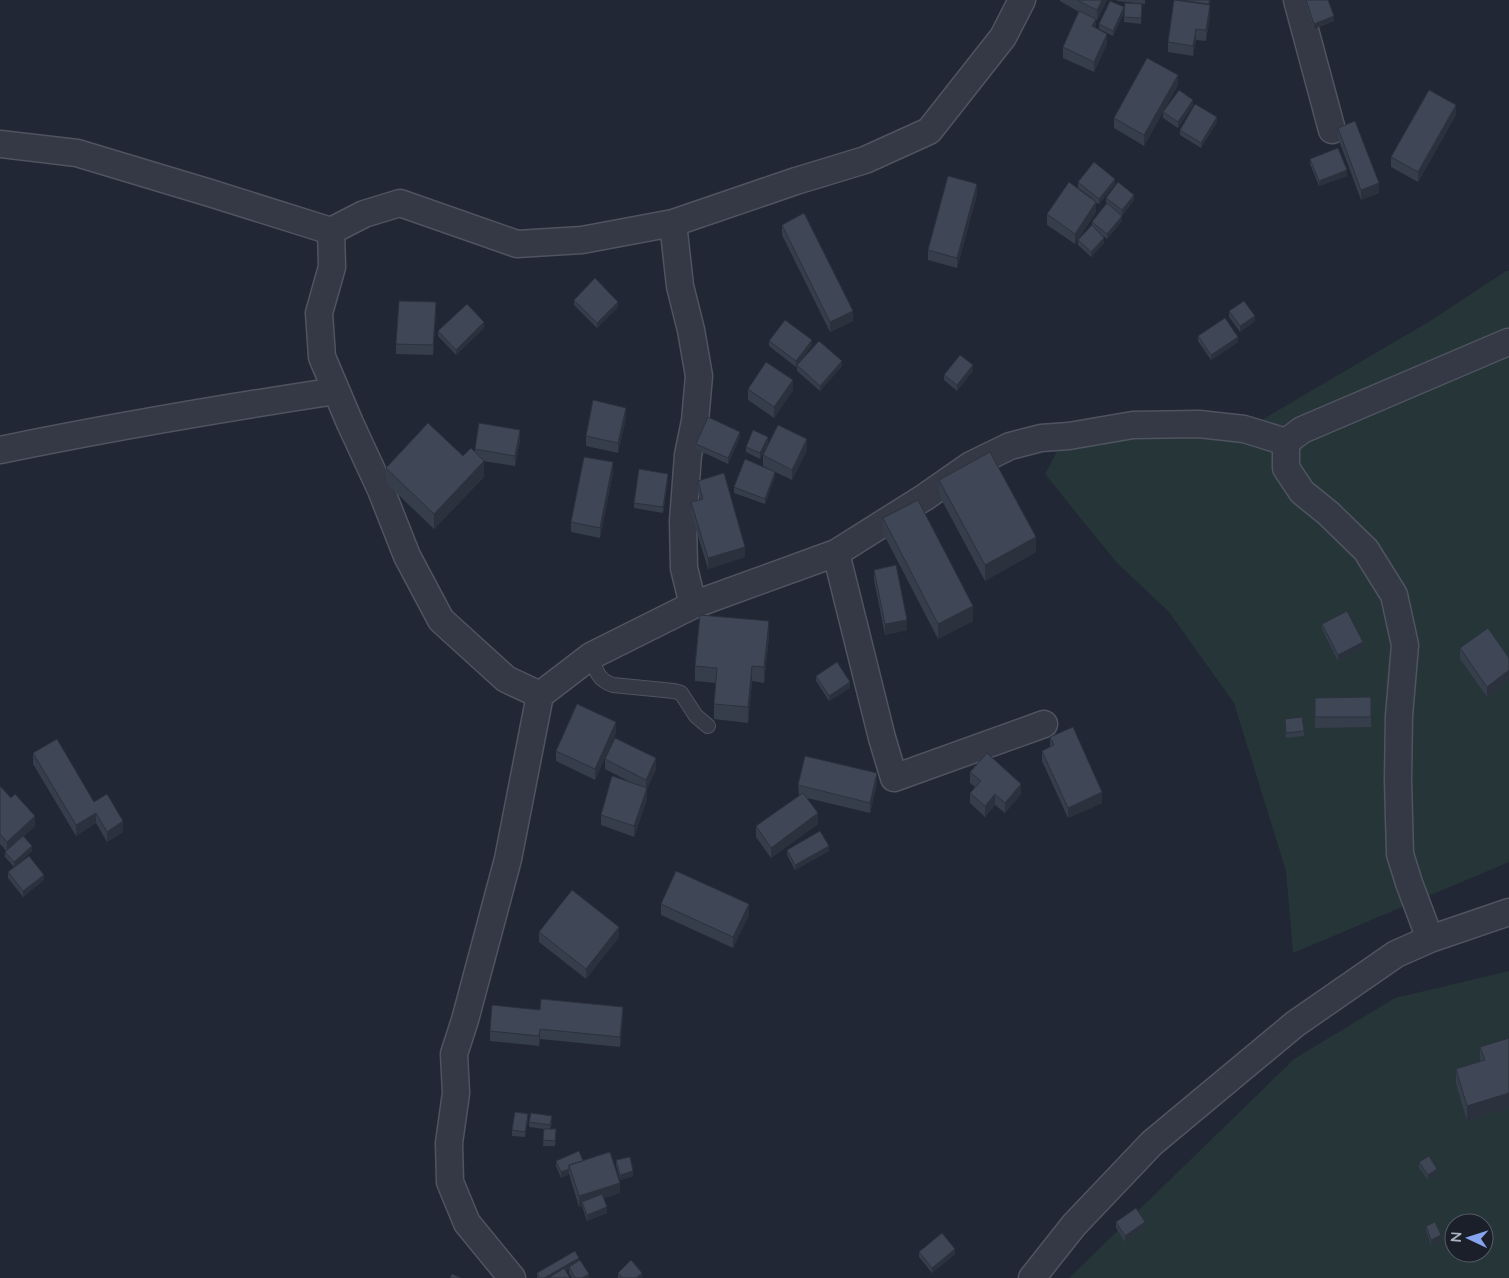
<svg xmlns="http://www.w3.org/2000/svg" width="1509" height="1278" font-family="Lato,sans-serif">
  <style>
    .green { fill: #263538; fill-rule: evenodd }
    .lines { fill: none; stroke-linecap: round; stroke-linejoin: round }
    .lane-casing { stroke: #4f5460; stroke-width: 16 }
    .street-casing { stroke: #4f5460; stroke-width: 29 }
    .lane { stroke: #343945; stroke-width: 14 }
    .street { stroke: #343945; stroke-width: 26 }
    .wall { fill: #363d4b }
    .shaded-wall { fill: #2c323d }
    .building { fill: #3f4757; stroke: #2c323d }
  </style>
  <rect width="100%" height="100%" fill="#212734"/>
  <path class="green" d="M1506,271H1509V862L1293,953L1286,871L1234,703L1169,612L1116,562L1045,474L1062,442L1134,430L1231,438L1435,318Z
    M1509,971V1278H1069L1294,1059L1395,998ZM1454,1223H1484V1253H1454Z"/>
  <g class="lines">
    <defs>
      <path id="lane" d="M591,656C596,671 598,680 613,685L674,691L681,693L696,716L708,726"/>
      <path id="street" d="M1297,0L1332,130
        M0,144L77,153L210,193L331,231L364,214L400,203L517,244L582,240L673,223L796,181L865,160L929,131L1003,37L1022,0
        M673,223L680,286L691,330L699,376L695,421L688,455L683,521L684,568L693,605
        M331,231L332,267L319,313L322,357L350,423L381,490L407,556L441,620L506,679L540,695L508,859L465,1020L454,1054L456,1093L449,1143L450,1182L467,1223L512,1278
        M0,450C112,427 224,408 336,391
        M836,553L882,738L894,778L1044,724
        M540,695L591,656L693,605L836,553L925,497L971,465L1010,446L1041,438L1069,436L1133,425L1199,424L1244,429L1286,442
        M1430,939L1409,883L1400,854L1398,780L1399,716L1405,645L1394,595L1366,550L1328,513L1302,492L1286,468V442L1302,430L1508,342
        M1032,1278L1074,1225L1152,1143L1295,1024L1396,954L1430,939L1509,912"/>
    </defs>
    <use href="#lane" class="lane-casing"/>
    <use href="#street" class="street-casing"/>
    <use href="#lane" class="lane"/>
    <use href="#street" class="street"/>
  </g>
  <path class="wall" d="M1060,0H1107L1097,20H1096V28L1107,44L1094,72L1063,58V47L1079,12L1060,1Z
    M1117,0H1145V4L1117,1Z
    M1181,0H1210L1209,5L1210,16L1206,41L1196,40L1193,56L1168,52V42Z
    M1304,0H1328L1334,21L1314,29Z
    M1142,9L1141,24L1124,22V17Z
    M1124,13L1113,36L1099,29V24Z
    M1178,85L1144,146L1114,128V118Z
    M1193,105L1178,128L1163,118V112Z
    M1456,115L1418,182L1391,167V157Z
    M1217,122L1201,148L1180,135V130Z
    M1338,128L1379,193L1361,200L1338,138Z
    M1310,159L1347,176L1319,186L1310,164Z
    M1078,182L1115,184L1099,204L1096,203V212L1075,244L1047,225V214L1092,198L1078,188Z
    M977,195L957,268L928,260V250Z
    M1106,198L1134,200L1122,216L1116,211L1122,221L1107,239L1103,236L1104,243L1091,257L1078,245V240L1092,226V222L1107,204L1106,203Z
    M782,225L853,321L830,332L782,235Z
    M574,300L618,307L597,328L574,305Z
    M1229,311L1255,321L1240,332L1229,317Z
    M436,313L433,355L396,354V344Z
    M484,328L456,355L438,336V331Z
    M1198,336L1238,342L1211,360L1198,341Z
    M769,341L812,345L796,367L769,346Z
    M797,365L842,366L820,391L797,371Z
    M973,371L957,391L944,380V375Z
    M748,389L793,390L774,418L748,400Z
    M626,418L618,453L586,446V436Z
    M740,437L728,464L696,449V444Z
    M520,440L515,466L483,461L484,477L434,529L386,483V468L463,456L475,452V449Z
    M768,443L760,459L746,452V447Z
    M807,450L792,480L775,472V477L765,504L734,493V487L771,470L763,466V455Z
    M613,473L600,538L571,532V522Z
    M668,480L663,513L634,508V503Z
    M939,480L1036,552L985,581L939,495Z
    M698,481L745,557L708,569L691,513V502L700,500L698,491Z
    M883,518L973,621L938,639L883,533Z
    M874,570L907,630L885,635L874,580Z
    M1322,624L1363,648L1338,661L1322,629Z
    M769,636L764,683L752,681L748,723L714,719V704L716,683L695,681V666Z
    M1460,648L1509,658V680L1487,697L1460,659Z
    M816,676L850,688L829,701L816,681Z
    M1371,697V727L1315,728V698Z
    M1285,719L1304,731V736L1286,738Z
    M616,733L595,780L556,761V751Z
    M1050,737L1102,803L1068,818L1042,761V751L1050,747Z
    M33,753L94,802L123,832L107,842L96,823L76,836L33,764Z
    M605,759L656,769L647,789V799L634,837L601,825V815L634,784L605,769Z
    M970,772L1021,794L1005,813L995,805L985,817L970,803V793L975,787L970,783Z
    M877,784L870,813L807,798L818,824L771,858L756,837V826L799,796L798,785Z
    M0,786L35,826L24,836L32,851L14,867L5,857V852L6,851L0,844Z
    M787,850L829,851L795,870L787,855Z
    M8,872L44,880L23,897L8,878Z
    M661,904L749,915L733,948L661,915Z
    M539,932L619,937L586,979L539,942Z
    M623,1017L620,1047L540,1039L539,1046L490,1041V1031Z
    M1509,1038V1108L1467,1121L1456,1084V1069L1480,1061V1047Z
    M528,1119L525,1137L512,1136V1130Z
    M529,1122H552L550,1129L556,1135L555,1146H543L544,1129L529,1127Z
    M616,1160L633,1176L620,1180L616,1165Z
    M556,1161H583L620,1193L604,1198L607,1213L587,1221L582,1206L579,1207L569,1174L561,1178L556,1166Z
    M1419,1162L1437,1174L1428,1180L1419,1168Z
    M1116,1222L1145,1227L1125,1242L1116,1228Z
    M1426,1226L1441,1241L1431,1245L1426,1231Z
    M919,1252L955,1254L932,1273L919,1257Z
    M579,1261L589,1278H572L569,1273V1269L566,1271L570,1278H537V1273Z
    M618,1273L642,1278H646H618Z"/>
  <path class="shaded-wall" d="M1102,0H1107L1097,20V10Z
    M1210,5V16L1206,41V30Z
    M1124,7V13L1113,36V31Z
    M1334,16V21L1314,29V24Z
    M1096,19V29L1092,26Z
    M1196,29V40L1193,56V46Z
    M1107,34V44L1094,72V62Z
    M1178,75V85L1144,146V135Z
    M1193,100V105L1178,128V122Z
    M1456,105V115L1418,182V172Z
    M1217,117V122L1201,148V143Z
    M1347,170V176L1319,186V181Z
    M1115,179V184L1099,204V199Z
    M1379,183V193L1361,200V190Z
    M977,184V195L957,268V258Z
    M1134,195V200L1122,216V210Z
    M1096,202V212L1075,244V234Z
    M1122,216V221L1107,239V234Z
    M1104,238V243L1091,257V252Z
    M436,302V313L433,355V345Z
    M618,302V307L597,328V323Z
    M853,311V321L830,332V322Z
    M1255,316V321L1240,332V326Z
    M484,322V328L456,355V350Z
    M1238,337V342L1211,360V355Z
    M812,340V345L796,367V361Z
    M842,361V366L820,391V386Z
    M973,365V371L957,391V385Z
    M793,380V390L774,418V407Z
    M626,408V418L618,453V443Z
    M520,430V440L515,466V456Z
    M740,432V437L728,464V458Z
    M768,437V443L760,459V453Z
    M807,439V450L792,480V470Z
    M484,461V477L434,529V514Z
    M613,462V473L600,538V528Z
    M775,472V477L765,504V499Z
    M668,474V480L663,513V507Z
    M1036,537V552L985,581V565Z
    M745,547V557L708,569V558Z
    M973,606V621L938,639V624Z
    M907,620V630L885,635V624Z
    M769,621V636L764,683V667Z
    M1363,642V648L1338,661V655Z
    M752,666V681L748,723V707Z
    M1509,670V680L1487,697V687Z
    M850,682V688L829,701V696Z
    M616,722V733L595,780V769Z
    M656,758V769L647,789V799L634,837V826L646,790V780Z
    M877,773V784L870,813V803Z
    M1021,784V794L1005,813V803Z
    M1102,792V803L1068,818V808Z
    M995,794V805L985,817V806Z
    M96,813V823L76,836V825Z
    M818,813V824L771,858V848Z
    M35,816V826L7,852V842Z
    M123,821V832L107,842V832Z
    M32,846V851L14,867V862Z
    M829,846V851L795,870V865Z
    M44,875V880L23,897V891Z
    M749,904V915L733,948V937Z
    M619,927V937L586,979V969Z
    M623,1007V1017L620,1047V1037Z
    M540,1029V1039L539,1046V1036Z
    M1509,1093V1108L1467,1121V1106Z
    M528,1114V1119L525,1137V1132Z
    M569,1169V1174L561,1178V1172Z
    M1437,1169V1174L1428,1180V1175Z
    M633,1171V1176L620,1180V1175Z
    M620,1183V1193L583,1205L582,1202V1206L579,1207V1196Z
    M607,1207V1213L587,1221V1215Z
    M1145,1222V1227L1125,1242V1236Z
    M1441,1235V1241L1431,1245V1240Z
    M955,1249V1254L932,1273V1268Z
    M579,1258V1263L553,1278H544Z
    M642,1273V1278H636Z
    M589,1274V1278H582Z"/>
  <path class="building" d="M1077,0H1102L1097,10Z
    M1174,0L1210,5L1206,30L1196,29L1193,46L1168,42Z
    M1181,0H1209V4Z
    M1306,0H1328L1334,16L1314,24Z
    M1110,1L1124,7L1113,31L1099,24Z
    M1125,3L1142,4L1141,18L1124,17Z
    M1079,11L1096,19L1092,26L1107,34L1094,62L1063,47Z
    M1147,58L1178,75L1144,135L1114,118Z
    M1179,90L1193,100L1178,122L1163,112Z
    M1429,90L1456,105L1418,172L1391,157Z
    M1195,104L1217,117L1201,143L1180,130Z
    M1355,121L1379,183L1361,190L1338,128Z
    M1338,148L1347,170L1319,181L1310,159Z
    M1094,162L1115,179L1099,199L1078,182Z
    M948,176L977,184L957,258L928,250Z
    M1069,182L1096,202L1075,234L1047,214Z
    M1118,182L1134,195L1122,210L1106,198Z
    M1107,203L1122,216L1107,234L1092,222Z
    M804,213L853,311L830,322L782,225Z
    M1092,225L1104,238L1091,252L1078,240Z
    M595,278L618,302L597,323L574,300Z
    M399,301L436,302L433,345L396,344Z
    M1244,301L1255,316L1240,326L1229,311Z
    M467,304L484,322L456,350L438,331Z
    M1225,318L1238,337L1211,355L1198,336Z
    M785,320L812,340L796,361L769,341Z
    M819,341L842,361L820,386L797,365Z
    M960,355L973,365L957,385L944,375Z
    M766,362L793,380L774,407L748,389Z
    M593,400L626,408L618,443L586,436Z
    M708,417L740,432L728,458L696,444Z
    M428,423L463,456L471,448L484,461L434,514L386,468Z
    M479,423L520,430L515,456L475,449Z
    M778,425L807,439L792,470L763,455Z
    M753,430L768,437L760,453L746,447Z
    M990,452L1036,537L985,565L939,480Z
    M584,457L613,462L600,528L571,522Z
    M745,459L775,472L765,499L734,487Z
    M639,469L668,474L663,507L634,503Z
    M724,473L745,547L708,558L691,502L703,499L698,481Z
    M918,500L973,606L938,624L883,518Z
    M896,565L907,620L885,624L874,570Z
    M1347,611L1363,642L1338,655L1322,624Z
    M700,615L769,621L764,667L752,666L748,707L714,704L717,668L695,666Z
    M1488,628L1509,658V670L1487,687L1460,648Z
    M837,662L850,682L829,696L816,676Z
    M1371,697V717H1315V698Z
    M577,704L616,722L595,769L556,751Z
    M1302,717L1304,731L1286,733L1285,719Z
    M1073,727L1102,792L1068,808L1042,751L1054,745L1050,737Z
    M615,738L656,758L646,780L605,759Z
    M57,739L94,802L107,794L123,821L107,832L96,813L76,825L33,753Z
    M987,753L1021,784L1005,803L995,794L985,806L970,793L981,781L970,772Z
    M805,756L877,773L870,803L798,785Z
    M612,776L647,788L634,826L601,815Z
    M0,786L11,798L15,794L35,816L7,842L0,834Z
    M803,793L818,813L771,848L756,826Z
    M820,831L829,846L795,865L787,850Z
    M23,836L32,846L14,862L5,852Z
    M29,856L44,875L23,891L8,872Z
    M676,871L749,904L733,937L661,904Z
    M572,890L619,927L586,969L539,932Z
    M541,999L623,1007L620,1037L540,1029L539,1036L490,1031L492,1005L540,1010Z
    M1509,1038V1093L1467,1106L1456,1069L1485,1060L1480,1047Z
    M515,1112L528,1114L525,1132L512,1130Z
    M531,1113L552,1116L550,1125L529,1122Z
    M544,1129H556L555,1141L543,1140Z
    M579,1151L583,1161L569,1165V1169L561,1172L556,1161Z
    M610,1152L620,1183L579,1196L569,1165Z
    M1429,1156L1437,1169L1428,1175L1419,1162Z
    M630,1157L633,1171L620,1175L616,1160Z
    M602,1194L607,1207L587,1215L582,1202Z
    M1136,1208L1145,1222L1125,1236L1116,1222Z
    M1435,1222L1441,1235L1431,1240L1426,1226Z
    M942,1233L955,1249L932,1268L919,1252Z
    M575,1251L579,1258L544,1278H539L537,1273Z
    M580,1260L589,1274L582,1278H575L569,1267Z
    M631,1260L642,1273L636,1278H623L618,1273Z
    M564,1268L570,1278H549Z
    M452,1274L461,1278H450Z"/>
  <g transform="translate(1469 1238) rotate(274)"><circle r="24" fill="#1a1f2a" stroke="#555b67"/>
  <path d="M0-4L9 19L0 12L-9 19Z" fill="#87a4ee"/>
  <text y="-8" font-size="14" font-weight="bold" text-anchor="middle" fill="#aeb4c2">N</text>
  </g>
</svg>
